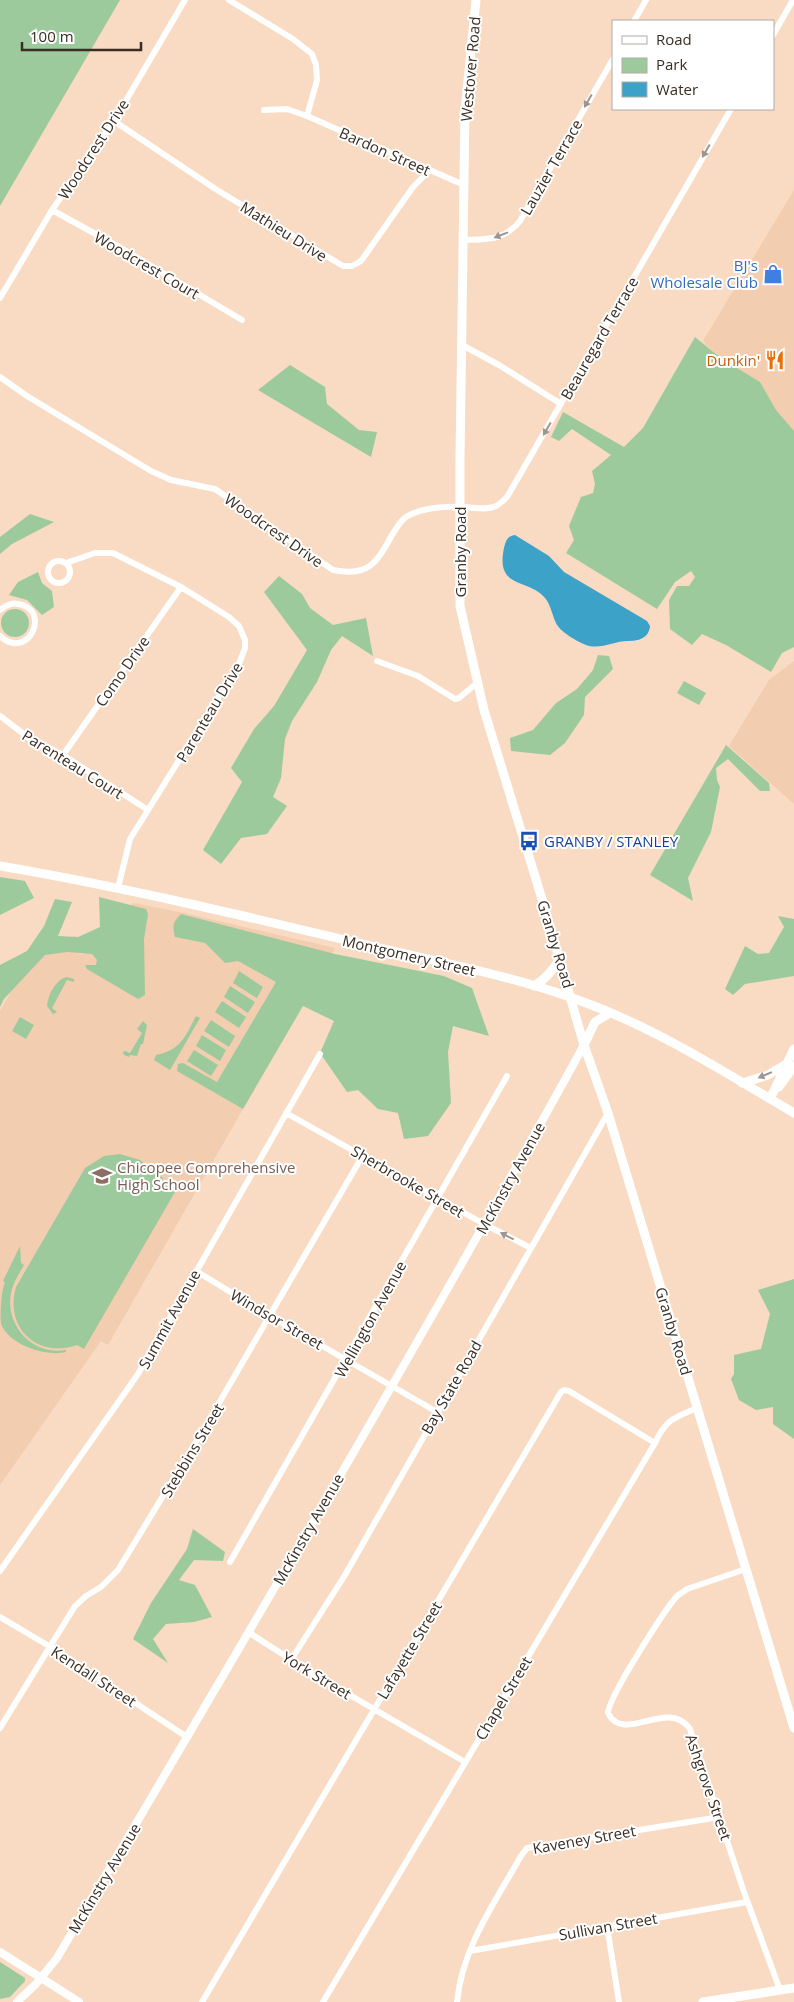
<svg xmlns="http://www.w3.org/2000/svg" width="794" height="2002" font-family="'Open Sans',sans-serif">
  <style>
    .built { fill: #f2cdb0 }
    .green { fill: #9dca9c }
    .water { fill: #3ca2c7 }
    .lines { fill: none; stroke-linecap: round; stroke-linejoin: round }
    .minor { stroke: #fff; stroke-width: 6 }
    .tertiary { stroke: #fff; stroke-width: 8 }
    .secondary { stroke: #fff; stroke-width: 9 }
    .oneway { fill: #9c9692 }
    .labels { text-anchor: middle; dominant-baseline: central; stroke-width: 4; stroke-linejoin: round; paint-order: stroke }
    .street-label { font-size: 15px; fill: #392d24; stroke: #fff }
    .shop-label { font-size: 15px; fill: #366cbe; stroke: #fff; text-anchor: end }
    .food-label { font-size: 15px; fill: #c56008; stroke: #fff; text-anchor: end }
    .transit-label { font-size: 15px; fill: #164399; stroke: #fff; text-anchor: start }
    .education-label { font-size: 15px; fill: #785e54; stroke: #fff; text-anchor: start }
  </style>
  <rect width="100%" height="100%" fill="#f9dac2"/>
  <path class="built" d="M794,190V433L703,341Z
    M794,661V804L729,746L769,680Z
    M133,903L184,913L335,948L108,1345L101,1341L0,1485V1011L45,932L82,955Z"/>
  <path class="green" d="M0,0H120L0,206Z
    M695,337L722,359L760,382L776,410L794,431V647L782,653L771,672L726,645L702,634L692,645L670,629L669,600L677,586H689L695,577L691,571L675,582L657,609L566,553L574,540L569,526L581,497L593,493L595,484L592,471L611,455L572,429L559,441L551,437L563,412L624,447L643,428Z
    M290,365L325,387L327,404L359,430L377,432L371,457L258,390Z
    M30,514L54,522L12,544L0,554V537Z
    M38,572L42,583L52,591L54,607L42,615L27,600L9,595L18,582Z
    M279,576L302,594L310,608L333,625L366,618L373,656L342,636L331,650L317,682L292,721L285,739L281,778L273,797L287,806L267,834L241,838L221,864L203,850L242,782L231,768L254,729L274,706L307,650L264,592Z
    M1 623a14 14 0 1 1 28 0a14 14 0 1 1-28 0Z
    M598,655L609,656L613,669L585,697L584,715L565,743L550,755L511,751L510,738L533,730L556,703L577,689L593,670Z
    M684,681L706,693L699,705L677,693Z
    M726,745L769,783L770,791H760L728,759L716,768L717,780L720,787L711,832L688,878L693,901L650,875Z
    M0,877L25,881L34,898L0,915Z
    M99,897L146,909L148,914L144,939L145,995L138,999L87,969L85,965H96L97,960L92,954L68,952L45,955L4,999L0,1007V965L27,951L44,926L55,899L72,902L58,936L78,937L100,927Z
    M181,914L335,954L444,976L472,988L489,1036L453,1026L448,1052L451,1103L428,1136L404,1139L398,1113L378,1109L358,1090L347,1092L320,1053L334,1021L303,1006L243,1109L177,1071L178,1064L183,1063L217,1082L276,982L238,961L225,963L205,943L175,937C172,926 173,922 181,914Z
    M778,916L794,919V976L745,984L733,995L725,989L745,946L758,954L769,953L784,927Z
    M239,971L263,987L257,998L233,983Z
    M67,977L74,979V982L67,980L52,1008L57,1012L53,1014L47,1006C48,995 56,979 67,977Z
    M230,986L255,1002L248,1013L224,997Z
    M222,1001L246,1017L239,1028L215,1012Z
    M196,1016L200,1018L170,1070L154,1060L156,1055C181,1050 185,1037 196,1016Z
    M20,1017L34,1025L26,1039L12,1031Z
    M211,1020L235,1036L229,1047L204,1031Z
    M143,1021L147,1025L143,1044H141L137,1056L130,1055L129,1057L124,1055L123,1052L125,1051L130,1053L142,1033L137,1029Z
    M202,1035L226,1050L220,1061L196,1046Z
    M194,1050L218,1065L211,1076L187,1061Z
    M120,1154L140,1160L163,1178L162,1182L164,1185L168,1187L173,1185L171,1190L175,1192L84,1349L77,1345C37,1359 4,1327 16,1287L85,1168L104,1156Z
    M20,1246L21,1263L24,1265C19,1274 13,1283 11,1293C5,1326 33,1356 66,1350V1352C46,1357 9,1345 1,1324C0,1314 1,1292 5,1282L3,1281Z
    M794,1279V1439L773,1424V1407L756,1410L739,1400L731,1379L734,1374V1355L761,1349L770,1314L758,1290Z
    M193,1529L225,1552L223,1561L194,1560L179,1580L195,1585L212,1617L194,1622L166,1624L153,1639L168,1663L133,1639L151,1603L187,1549Z
    M0,1962L25,1978V1981L10,1997L0,1999Z"/>
  <path class="water" d="M515,535L549,556L564,572L647,621L650,626C649,638 639,641 628,641C614,641 600,650 586,645C578,642 559,631 556,623C552,615 551,605 545,598C529,578 495,590 504,548C506,541 507,536 515,535Z"/>
  <g class="lines">
    <path class="minor" d="M229,0L293,39L312,54L316,65L317,80L307,116L464,185
      M634,21L646,0
      M773,35L793,0
      M264,110L287,109L307,116
      M114,121L217,190L343,266H352L361,261L413,187L430,170
      M52,210L121,248L242,320
      M463,240C487,239 504,241 520,221L613,59
      M0,298L52,210L114,121L185,0
      M462,345L499,365L561,404
      M0,377L27,396L151,471L171,480L215,489L333,570C368,577 376,564 392,535C396,529 400,521 406,517C420,508 444,506 461,507C473,507 485,511 496,506C500,504 504,500 507,497L731,109
      M48 572a11 11 0 1 1 22 0a11 11 0 1 1-22 0Z
      M66,563L95,553H113L181,587L229,617L239,626L245,640V648L239,664L130,839L118,888
      M0,610C5,606 11,602 18,604C52,609 29,662 0,636
      M377,661L418,676L455,699L459,698L477,683
      M0,716L29,738L63,755L148,810
      M63,755L181,587
      M286,1113L484,1224L531,1248
      M196,1271L270,1316L437,1412
      M230,1562L507,1076
      M746,1569L687,1589L677,1596C664,1611 608,1698 608,1713C624,1745 668,1697 690,1729L744,1892L780,1990
      M0,1571L138,1374L320,1054
      M0,1617L49,1646L187,1737
      M248,1632L312,1673L465,1762
      M291,1660L345,1575L608,1113
      M0,1728L75,1606L86,1596L101,1587L118,1570L205,1427L363,1155
      M607,1926L619,2002
      M470,1951L747,1902
      M202,2002L561,1392L564,1390L569,1391L655,1443
      M323,2002L655,1443C666,1419 674,1418 697,1408
      M457,2002C462,1948 495,1902 521,1856L527,1848L720,1817"/>
    <path class="tertiary" d="M0,1952L79,2002
      M17,2002L36,1984L57,1958C235,1655 415,1353 584,1045"/>
    <path class="secondary" d="M476,0L465,111L460,457V606L484,710L542,899L584,1045L608,1113L794,1728
      M0,866C123,887 245,916 366,945C442,963 521,977 594,1006C664,1033 729,1075 794,1113
      M534,986C546,979 553,971 560,958
      M584,1045L595,1022L610,1013
      M742,1083L768,1075L786,1064
      M779,1087L794,1066
      M770,1099L794,1049
      M703,2002L794,1988"/>
  </g>
  <defs><path id="oneway-solid" d="M-6-.8H1V-3.2L6.5 0L1 3.2V.8H-6Z" transform="scale(1.25)"/></defs>
  <g class="oneway">
    <use href="#oneway-solid" transform="translate(588 101) rotate(120)"/>
    <use href="#oneway-solid" transform="translate(706 151) rotate(120)"/>
    <use href="#oneway-solid" transform="translate(501 235) rotate(159)"/>
    <use href="#oneway-solid" transform="translate(547 429) rotate(120)"/>
    <use href="#oneway-solid" transform="translate(765 1075) rotate(157)"/>
    <use href="#oneway-solid" transform="translate(507 1236) rotate(-153)"/>
  </g>
  <defs>
    <symbol id="shop-bare" viewBox="-9 -9 18 18"><path d="M-5-2.5h2.3a2.7 3.5 0 0 1 5.4 0H5L5.5 6h-11ZM-1.5-2.5h3a1.5 2.3 0 0 0-3 0Z" fill="#3f7fe0" stroke="#fff" stroke-width="2.5" paint-order="stroke"/></symbol>
    <symbol id="restaurant-bare" viewBox="-9 -9 18 18"><path d="M-5-6h1v4h1v-4h1v4h1v-4h1v5L-1.5 .5V6h-2V.5L-5-1ZM5-6V6H3V1.5H1.5Q1.5-4 5-6Z" fill="#e8710a" stroke="#fff" stroke-width="2.5" paint-order="stroke"/></symbol>
    <symbol id="bus-bare" viewBox="-9 -9 18 18"><path d="M-5-6H5V4H4V6H2V4H-2V6H-4V4H-5ZM-3.5-4V0h7V-4ZM-3.5 1.2v1.5H-2V1.2ZM2 1.2v1.5H3.5V1.2Z" fill="#1a4fb4" stroke="#fff" stroke-width="2.5" paint-order="stroke"/></symbol>
    <symbol id="school-bare" viewBox="-9 -9 18 18"><path d="M0-5L7-2L0 1L-7-2ZM-4 1L0 2.5L4 1V4Q0 6-4 4Z" fill="#8d6e63" stroke="#fff" stroke-width="2.5" paint-order="stroke"/></symbol>
  </defs>
  <g fill-rule="evenodd">
    <use href="#shop-bare" x="759" y="260" width="28" height="28"/>
    <use href="#restaurant-bare" x="761" y="346" width="28" height="28"/>
    <use href="#bus-bare" x="515" y="827" width="28" height="28"/>
    <use href="#school-bare" x="88" y="1162" width="28" height="28"/>
  </g>
  <g class="labels">
    <g class="street-label">
      <text transform="translate(470 69) rotate(-85)">Westover Road</text>
      <text transform="translate(93 149) rotate(-57)">Woodcrest Drive</text>
      <text transform="translate(385 151) rotate(24)">Bardon Street</text>
      <text transform="translate(551 167) rotate(-60)">Lauzier Terrace</text>
      <text transform="translate(284 231) rotate(32)">Mathieu Drive</text>
      <text transform="translate(147 265) rotate(30)">Woodcrest Court</text>
      <text transform="translate(599 338) rotate(-60)">Beauregard Terrace</text>
      <text transform="translate(274 530) rotate(35)">Woodcrest Drive</text>
      <text transform="translate(460 552) rotate(-90)">Granby Road</text>
      <text transform="translate(122 671) rotate(-55)">Como Drive</text>
      <text transform="translate(209 712) rotate(-59)">Parenteau Drive</text>
      <text transform="translate(73 764) rotate(32)">Parenteau Court</text>
      <text transform="translate(556 944) rotate(73)">Granby Road</text>
      <text transform="translate(409 955) rotate(13)">Montgomery Street</text>
      <text transform="translate(510 1178) rotate(-61)">McKinstry Avenue</text>
      <text transform="translate(408 1181) rotate(30)">Sherbrooke Street</text>
      <text transform="translate(169 1319) rotate(-61)">Summit Avenue</text>
      <text transform="translate(277 1319) rotate(30)">Windsor Street</text>
      <text transform="translate(370 1319) rotate(-61)">Wellington Avenue</text>
      <text transform="translate(674 1331) rotate(73)">Granby Road</text>
      <text transform="translate(451 1387) rotate(-60)">Bay State Road</text>
      <text transform="translate(192 1450) rotate(-59)">Stebbins Street</text>
      <text transform="translate(308 1529) rotate(-60)">McKinstry Avenue</text>
      <text transform="translate(409 1650) rotate(-59)">Lafayette Street</text>
      <text transform="translate(317 1675) rotate(31)">York Street</text>
      <text transform="translate(94 1676) rotate(33)">Kendall Street</text>
      <text transform="translate(503 1698) rotate(-59)">Chapel Street</text>
      <text transform="translate(709 1787) rotate(71)">Ashgrove Street</text>
      <text transform="translate(584 1839) rotate(-10)">Kaveney Street</text>
      <text transform="translate(104 1878) rotate(-59)">McKinstry Avenue</text>
      <text transform="translate(608 1926) rotate(-10)">Sullivan Street</text>
    </g>
    <g class="shop-label">
      <text x="758" y="265">BJ's<tspan x="758" dy="17">Wholesale Club</tspan></text>
    </g>
    <g class="food-label">
      <text x="760" y="360">Dunkin'</text>
    </g>
    <g class="transit-label">
      <text x="544" y="841">GRANBY / STANLEY</text>
    </g>
    <g class="education-label">
      <text x="117" y="1167">Chicopee Comprehensive<tspan x="117" dy="17">High School</tspan></text>
    </g>
  </g>
  <rect x="612" y="20" width="162" height="90" fill="#ffffff" stroke="#b0aba7"/>
  <rect x="622" y="36" width="25" height="8" fill="#ffffff" stroke="#b0aba7"/>
  <text x="656" y="45" font-size="15" fill="#392d24">Road</text>
  <rect x="622" y="58" width="25" height="15" fill="#9dca9c" stroke="#b0aba7"/>
  <text x="656" y="70" font-size="15" fill="#392d24">Park</text>
  <rect x="622" y="82" width="25" height="15" fill="#3ca2c7" stroke="#b0aba7"/>
  <text x="656" y="95" font-size="15" fill="#392d24">Water</text>
  <path d="M22 42v8h119v-8" fill="none" stroke="#392d24" stroke-width="2.5"/>
  <text x="30" y="42" font-size="15" fill="#392d24" stroke="#ffffff" stroke-width="4" paint-order="stroke">100 m</text>
</svg>
